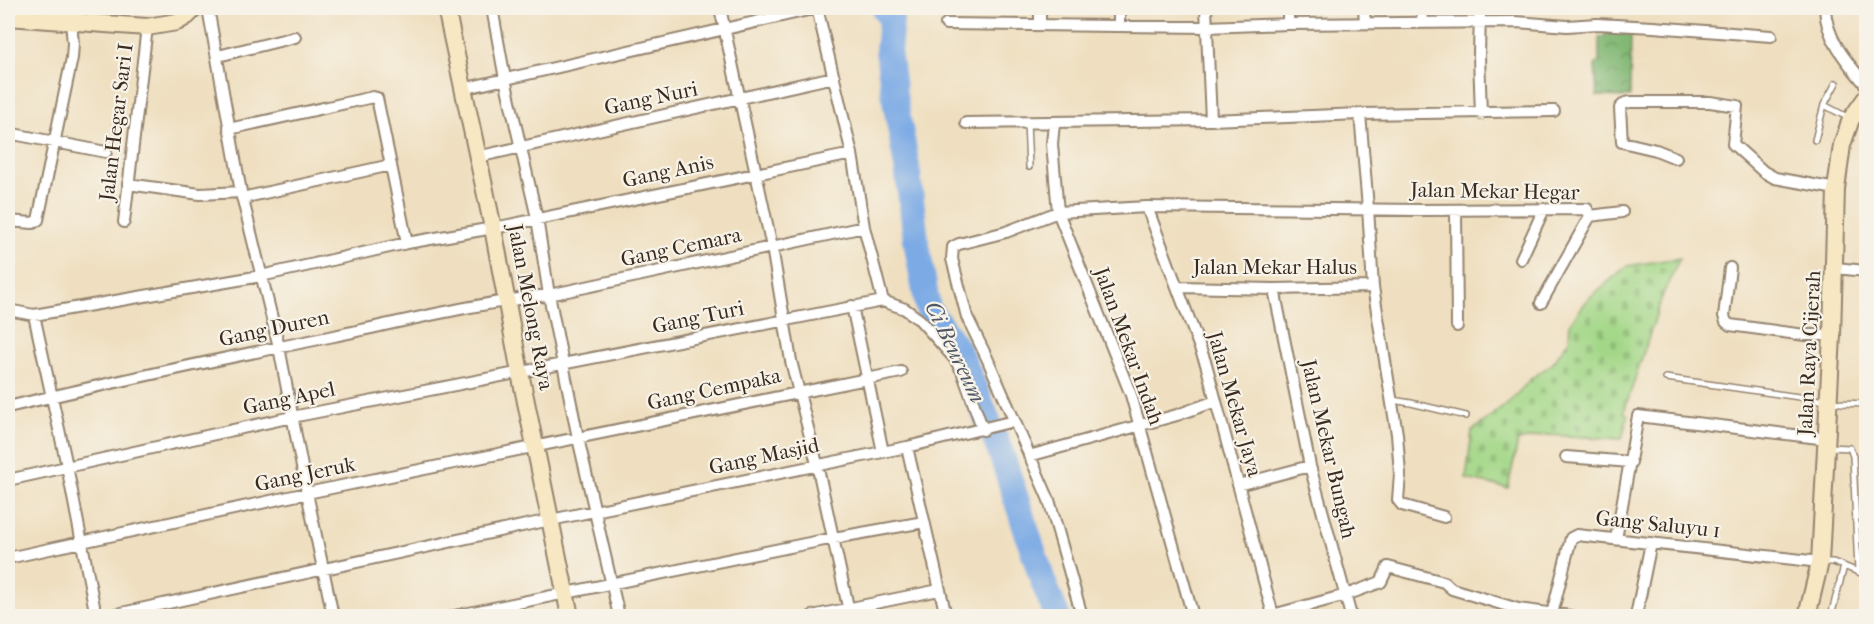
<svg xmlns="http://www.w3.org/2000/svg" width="1874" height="624" font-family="'IM FELL French Canon',serif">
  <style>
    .forest { fill: url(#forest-crowns); stroke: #5e7149; stroke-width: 1.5 }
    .cemetery { fill: url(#cemetery-stones); stroke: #6f8052; stroke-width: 1.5 }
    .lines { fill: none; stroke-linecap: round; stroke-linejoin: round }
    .river { stroke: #7baae5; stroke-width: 26 }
    .lane-casing { stroke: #95846f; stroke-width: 8 }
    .street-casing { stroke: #95846f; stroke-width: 14 }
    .secondary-casing { stroke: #95846f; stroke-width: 20 }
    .lane { stroke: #fff; stroke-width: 5 }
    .street { stroke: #fff; stroke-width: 10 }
    .secondary { stroke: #f7e8c3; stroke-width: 16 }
    .labels { text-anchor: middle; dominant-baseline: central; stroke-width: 4.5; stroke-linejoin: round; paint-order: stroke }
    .street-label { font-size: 21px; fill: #3b2a1e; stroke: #f7f3e8 }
    .water-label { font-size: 22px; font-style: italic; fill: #515764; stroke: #f7f3e8 }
  </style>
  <defs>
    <pattern id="forest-crowns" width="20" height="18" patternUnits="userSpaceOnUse" patternTransform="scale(1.5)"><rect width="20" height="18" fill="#82b874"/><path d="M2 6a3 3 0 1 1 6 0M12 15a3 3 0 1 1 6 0" fill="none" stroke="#6c965f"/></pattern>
    <pattern id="cemetery-stones" width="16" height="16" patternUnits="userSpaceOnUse" patternTransform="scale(1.5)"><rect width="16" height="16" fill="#a3d787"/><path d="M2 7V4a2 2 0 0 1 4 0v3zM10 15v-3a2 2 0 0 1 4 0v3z" fill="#8db974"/></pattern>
  </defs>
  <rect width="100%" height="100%" fill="#f7f3e8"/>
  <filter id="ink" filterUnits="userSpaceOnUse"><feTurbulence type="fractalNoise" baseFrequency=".0167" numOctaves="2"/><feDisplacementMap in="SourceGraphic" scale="12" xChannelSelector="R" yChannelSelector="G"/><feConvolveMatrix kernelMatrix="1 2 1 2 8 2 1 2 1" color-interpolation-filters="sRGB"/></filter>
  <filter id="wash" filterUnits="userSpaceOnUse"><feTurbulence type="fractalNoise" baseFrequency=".008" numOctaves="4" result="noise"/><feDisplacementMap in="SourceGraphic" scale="24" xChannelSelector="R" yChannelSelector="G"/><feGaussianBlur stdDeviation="1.35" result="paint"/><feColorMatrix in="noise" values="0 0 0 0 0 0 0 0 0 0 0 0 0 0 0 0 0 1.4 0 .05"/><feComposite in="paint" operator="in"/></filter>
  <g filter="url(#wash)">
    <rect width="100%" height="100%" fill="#efdfc0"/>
    <path class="forest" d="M1606,32L1631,33L1630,97L1597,96L1595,65L1599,62V38L1605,36Z"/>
    <path class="cemetery" d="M1680,258L1663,294L1624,412L1628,415L1622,439L1546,435L1518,441L1508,488L1466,479L1472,431L1507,404L1532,378L1552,364L1569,340L1570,323L1589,298L1627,266Z"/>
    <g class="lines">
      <path class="river" d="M884,8L891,20L888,51L894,95L907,167L916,240L928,309L958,350L972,382L1002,456L1043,581L1057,616"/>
    </g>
  </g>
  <g filter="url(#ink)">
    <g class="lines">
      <defs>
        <path id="lane" d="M1824,105L1849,118
          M1027,122L1029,167
          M1815,140L1824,105L1836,83
          M1666,378L1841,403L1866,404
          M1392,400L1411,403L1466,416
          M1829,447L1850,448L1853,456L1858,571
          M1823,562H1833L1866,575
          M1831,616L1844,566"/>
        <path id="street" d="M208,8L241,192L279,347L307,493L333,616
          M492,8L505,79L537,218L549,295L578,438L619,616
          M720,8L772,247L791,361L817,464L850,616
          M817,8L852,154L864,227L883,301
          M1040,8V25
          M1206,8L1211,120
          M1288,8V24
          M1364,8L1365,23
          M1480,8L1479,56L1481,114
          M1825,8C1826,39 1847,62 1866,85
          M1422,23L1423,8
          M946,24L1207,27L1288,24L1516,22L1567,26L1597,24L1653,27L1771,36
          M1119,26V8
          M218,56L295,37
          M462,89L817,8
          M1360,114L1368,208L1373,287L1397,434L1400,474L1398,500L1402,505L1444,517
          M966,123L1211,120L1360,114L1554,111
          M1054,123L1052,144L1058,212L1131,395L1193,616
          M229,129L373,97L377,98L407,243
          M8,133L106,152
          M477,157L834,77
          M1676,158L1656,150L1622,142L1620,108L1625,103L1630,102H1710L1737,106L1733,144L1764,172L1775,178L1836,189
          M128,184L200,194L241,192
          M242,198L391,165
          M1147,207L1206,364L1273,615
          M1456,210L1457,326
          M1590,216L1622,212
          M8,221L33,223L38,220L72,58L73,43L71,22
          M124,222L147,27
          M1521,259L1544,209
          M1730,268L1724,316L1726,322L1730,325L1805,335H1832
          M1835,268L1866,271
          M1178,287L1274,289L1373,287
          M1274,289L1310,466L1351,616
          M883,301L905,309L920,320L954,358L962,371L983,430
          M852,306L883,452
          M8,310L34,315L261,276L407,243L499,227L852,154
          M34,315L67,466L96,616
          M8,407C116,381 225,358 334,336C405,321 477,303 549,295L864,227
          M907,447L946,616
          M1029,456L1177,415L1216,401
          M1566,457L1631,462
          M8,480L292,417L883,301
          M1238,485L1310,466
          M1616,539L1638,416L1827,439
          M8,558L307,493L901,372
          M1552,614L1571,538L1577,535L1820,562
          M108,616L531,524L907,447L1014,421
          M454,616L834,538L924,522
          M812,616L939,590
          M1082,616L1049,500L987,358L967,317L952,259L953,247L959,244L1006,232L1058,212L1147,207L1420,210L1587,209L1590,216L1541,303
          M1269,616L1346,595L1381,582L1388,567L1444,582L1452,589L1518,609L1570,616
          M1636,616L1651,543"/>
        <path id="secondary" d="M446,8L493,228L520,373L570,616
          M8,17L147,27L177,22L187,16L195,8
          M1807,616L1820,562L1832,335L1836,189L1842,145L1851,119L1866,98"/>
      </defs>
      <use href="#lane" class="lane-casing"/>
      <use href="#street" class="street-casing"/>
      <use href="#secondary" class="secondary-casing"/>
      <use href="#lane" class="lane"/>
      <use href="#street" class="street"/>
      <use href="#secondary" class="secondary"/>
    </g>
  </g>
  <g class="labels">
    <g class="street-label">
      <text transform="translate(651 98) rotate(-12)">Gang Nuri</text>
      <text transform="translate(116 122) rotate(-83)">Jalan Hegar Sari I</text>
      <text transform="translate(668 171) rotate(-12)">Gang Anis</text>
      <text transform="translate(1495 191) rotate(1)">Jalan Mekar Hegar</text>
      <text transform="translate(681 247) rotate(-12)">Gang Cemara</text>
      <text x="1275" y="267">Jalan Mekar Halus</text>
      <text transform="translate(531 307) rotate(79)">Jalan Melong Raya</text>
      <text transform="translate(698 317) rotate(-12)">Gang Turi</text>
      <text transform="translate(274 328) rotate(-12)">Gang Duren</text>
      <text transform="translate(1129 346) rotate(70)">Jalan Mekar Indah</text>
      <text transform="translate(1809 353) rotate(-87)">Jalan Raya Cijerah</text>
      <text transform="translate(714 389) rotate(-12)">Gang Cempaka</text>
      <text transform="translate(289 398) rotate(-12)">Gang Apel</text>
      <text transform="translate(1235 404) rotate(74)">Jalan Mekar Jaya</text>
      <text transform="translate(1329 449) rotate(77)">Jalan Mekar Bungah</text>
      <text transform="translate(764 456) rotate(-12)">Gang Masjid</text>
      <text transform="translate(305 474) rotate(-12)">Gang Jeruk</text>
      <text transform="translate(1658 524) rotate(6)">Gang Saluyu 1</text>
    </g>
    <g class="water-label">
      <text transform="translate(955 352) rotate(64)">Ci Beureum</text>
    </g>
  </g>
  <rect width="1874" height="624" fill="none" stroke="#f7f3e8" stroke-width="30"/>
</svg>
